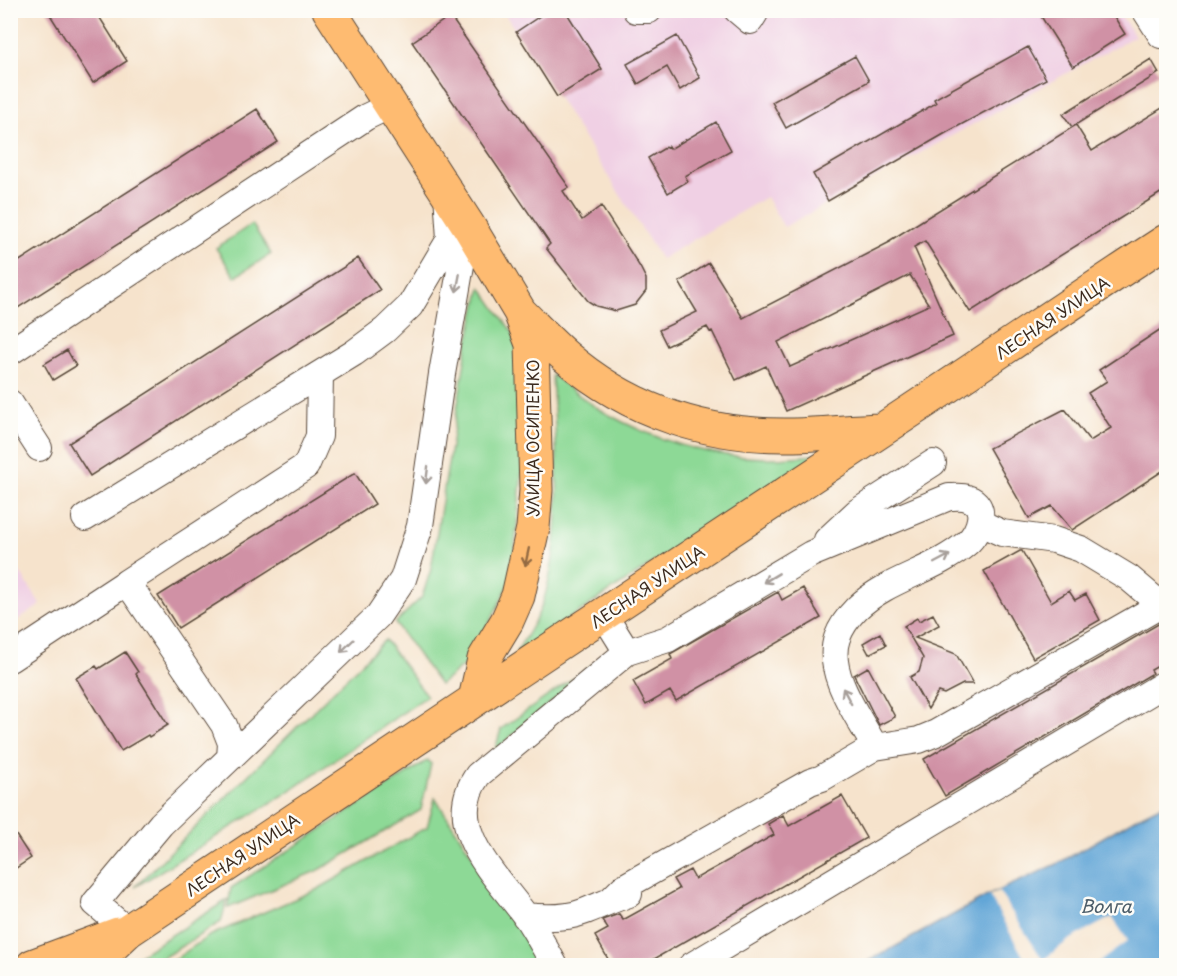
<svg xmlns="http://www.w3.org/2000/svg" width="1177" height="976" font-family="'Playpen Sans',sans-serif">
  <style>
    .built { fill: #f0d0e4 }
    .green { fill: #8dd996; stroke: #64825a; stroke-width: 1.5 }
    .water { fill: #62a6d7; stroke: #4e687a; stroke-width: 1.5 }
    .pier { fill: #f6e3cc }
    .building { fill: #d091a5; fill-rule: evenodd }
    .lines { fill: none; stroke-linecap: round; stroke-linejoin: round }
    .minor-casing { stroke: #574638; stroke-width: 28 }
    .major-casing { stroke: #574638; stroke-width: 35 }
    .minor { stroke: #fff; stroke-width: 26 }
    .major { stroke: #febb71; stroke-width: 33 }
    .oneway { stroke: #a79f9a }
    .oneway2 { stroke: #936b43 }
    .labels { text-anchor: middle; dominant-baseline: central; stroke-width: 5; stroke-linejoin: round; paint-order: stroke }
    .street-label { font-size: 16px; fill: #3b2a1e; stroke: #fdfcf7 }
    .water-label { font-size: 18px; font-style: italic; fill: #4b5c68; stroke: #fdfcf7 }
  </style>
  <rect width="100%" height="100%" fill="#fdfcf7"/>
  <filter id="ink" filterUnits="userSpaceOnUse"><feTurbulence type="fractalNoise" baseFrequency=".0167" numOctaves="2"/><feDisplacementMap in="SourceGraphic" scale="12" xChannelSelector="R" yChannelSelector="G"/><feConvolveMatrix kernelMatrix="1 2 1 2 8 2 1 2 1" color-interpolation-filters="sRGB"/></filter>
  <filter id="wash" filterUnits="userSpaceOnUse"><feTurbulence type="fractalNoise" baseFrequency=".008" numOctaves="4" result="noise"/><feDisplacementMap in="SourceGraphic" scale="24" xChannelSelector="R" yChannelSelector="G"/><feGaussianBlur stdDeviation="1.35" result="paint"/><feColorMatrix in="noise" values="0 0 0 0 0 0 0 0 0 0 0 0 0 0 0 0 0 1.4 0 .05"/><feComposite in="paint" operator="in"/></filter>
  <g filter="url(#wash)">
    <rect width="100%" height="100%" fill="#f6e3cc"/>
    <path class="built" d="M1117,10L1135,36L784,227L766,197L661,259L503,11Z
      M10,557L41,605L11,624H10Z"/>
    <path class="green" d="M252,224L271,254L235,277L216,248Z
      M481,287L513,333L521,359L525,437L512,578L471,659L440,685L395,623L422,597L431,569L468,342Z
      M552,375C569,387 586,402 604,412C653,440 710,458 767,458C783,458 801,456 817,455L515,654C524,639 536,622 542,605C566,532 556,450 552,375Z
      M385,640L427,696L285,794L135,887Z
      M605,656L495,750L501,729Z
      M428,760L431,764L421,810L321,869L228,908L231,888Z
      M435,798L544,966H165L209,936L318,889L427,827Z
      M227,900L221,922L151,965H124Z"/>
    <path class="water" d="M1166,803V965L860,966L989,895L1057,864L1138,817Z"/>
    <path class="pier" d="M999,892L1043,960L1069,940L1112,917L1128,941L1095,965H1028L989,895Z"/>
    <g id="blocks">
      <path class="building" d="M47,10H95L127,61L93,83Z
        M549,10H565L602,69L557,97L516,32Z
        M1037,10H1110L1125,34L1073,67Z
        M450,16L569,187L563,191L582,220L601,206L640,267L646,279V291L635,305L616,311L596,306L588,301L546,248L550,244L412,42Z
        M677,36L700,78L680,90L667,67L638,84L627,64Z
        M1028,47L1046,79L951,130L828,201L813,174L936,103L934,99Z
        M855,56L869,81L786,128L772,102Z
        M1151,59L1159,73L1072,127L1063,114Z
        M1167,105V189L970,312L925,241L914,247L953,336L786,411L766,366L736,380L712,331L710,332L707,327L667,346L659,330L697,312L679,282L709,263L743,318L890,242L889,241L1076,125L1092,151ZM910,275L929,305L790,367L778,342Z
        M257,109L278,142L10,313V267Z
        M716,122L731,150L685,176L688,181L668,193L648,158L668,146L670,149Z
        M358,258L380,290L90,476L69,443Z
        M1167,325V468L1072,530L1052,506L1029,518L989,448L1065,409L1090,441L1111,428L1088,393L1107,381L1099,370Z
        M67,350L76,366L53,380L44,364Z
        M355,473L375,504L178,628L158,596Z
        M1020,551H1022L1051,602L1069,591L1075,600L1086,594L1100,620L1033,658L984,571Z
        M803,588L821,618L676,701L670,691L646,705L633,681L672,659L670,654L778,592L782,600Z
        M933,614L939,625L915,638L956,654L973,684H963L944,694L938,692L928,709L910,677L919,672L923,658L904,626L917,618L919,621Z
        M1167,619V661L1151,670L1153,673L945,796L924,759Z
        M880,633L886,645L869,654L863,643Z
        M125,652L138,672L136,674L168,725L149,737L148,735L121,751L76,678L96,666L98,669Z
        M868,667L895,717L879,725L854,675Z
        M842,796L866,838L642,966H612L595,936L608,929L602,920L619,914L623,920L679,889L673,879L690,870L695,879L774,835L768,824L783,815L789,826Z
        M10,826L31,858L10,872Z"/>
    </g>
  </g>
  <g filter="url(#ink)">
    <use href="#blocks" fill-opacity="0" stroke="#574638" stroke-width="1.5"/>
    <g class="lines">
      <defs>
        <path id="minor" d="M636,10H649
          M737,10L750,21L755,13
          M1145,10L1161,35
          M10,352L366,117L391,105
          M10,403L39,448
          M85,518L354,353L385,330L410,306L450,239L447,193
          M980,523L1002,533L1054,540L1081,549L1129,578L1161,605
          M827,540L857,512L933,463
          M127,582L306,466L319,436L320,374
          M627,652L668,639L811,554L949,497C954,497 962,496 967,498C989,504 980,532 967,543C935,571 888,578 857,608C849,616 841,627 837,638C825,673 859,717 875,747
          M10,659L127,582L224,725L231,743L230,758
          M612,899L624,887L810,782L822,778L875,747L919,740L936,733L1166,602
          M525,916C544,918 565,919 583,912C599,906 613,899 629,894
          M128,931L95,903L161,824L378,616L403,579L420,526L442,374L468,225
          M555,966C546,950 537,933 527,918C499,878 440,827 478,775L627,652L604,615
          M691,966L1166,683"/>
        <path id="major" d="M329,10L468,225L520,312L532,344L536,490L533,528L518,596L507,621L484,659L475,699
          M522,314C536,328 550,343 565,356C630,412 709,437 794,435C823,434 852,431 881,430
          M32,966L118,934
          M91,966L128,931C380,762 632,595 885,428C979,366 1072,302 1166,241"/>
      </defs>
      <use href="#minor" class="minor-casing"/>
      <use href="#major" class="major-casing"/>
      <use href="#minor" class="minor"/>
      <use href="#major" class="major"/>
    </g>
    <defs><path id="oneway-shaft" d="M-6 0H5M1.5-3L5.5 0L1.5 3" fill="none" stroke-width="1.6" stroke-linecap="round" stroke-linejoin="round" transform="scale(1.5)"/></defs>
    <g class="oneway">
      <use href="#oneway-shaft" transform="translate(458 283) rotate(101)"/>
      <use href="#oneway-shaft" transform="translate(427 475) rotate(97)"/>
      <use href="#oneway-shaft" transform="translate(942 559) rotate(-28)"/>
      <use href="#oneway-shaft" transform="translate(771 578) rotate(149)"/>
      <use href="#oneway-shaft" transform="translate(347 646) rotate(136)"/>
      <use href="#oneway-shaft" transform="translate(847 696) rotate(-118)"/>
    </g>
    <use class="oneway2" href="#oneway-shaft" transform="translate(527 557) rotate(102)"/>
  </g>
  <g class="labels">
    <g class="street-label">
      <text transform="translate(1052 317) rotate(-34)">ЛЕСНАЯ УЛИЦА</text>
      <text transform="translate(532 438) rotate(-90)">УЛИЦА ОСИПЕНКО</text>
      <text transform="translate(647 586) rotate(-34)">ЛЕСНАЯ УЛИЦА</text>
      <text transform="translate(242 854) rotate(-34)">ЛЕСНАЯ УЛИЦА</text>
    </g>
    <g class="water-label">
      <text x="1106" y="905">Волга</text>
    </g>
  </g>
  <rect width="1177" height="976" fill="none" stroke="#fdfcf7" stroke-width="36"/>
</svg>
